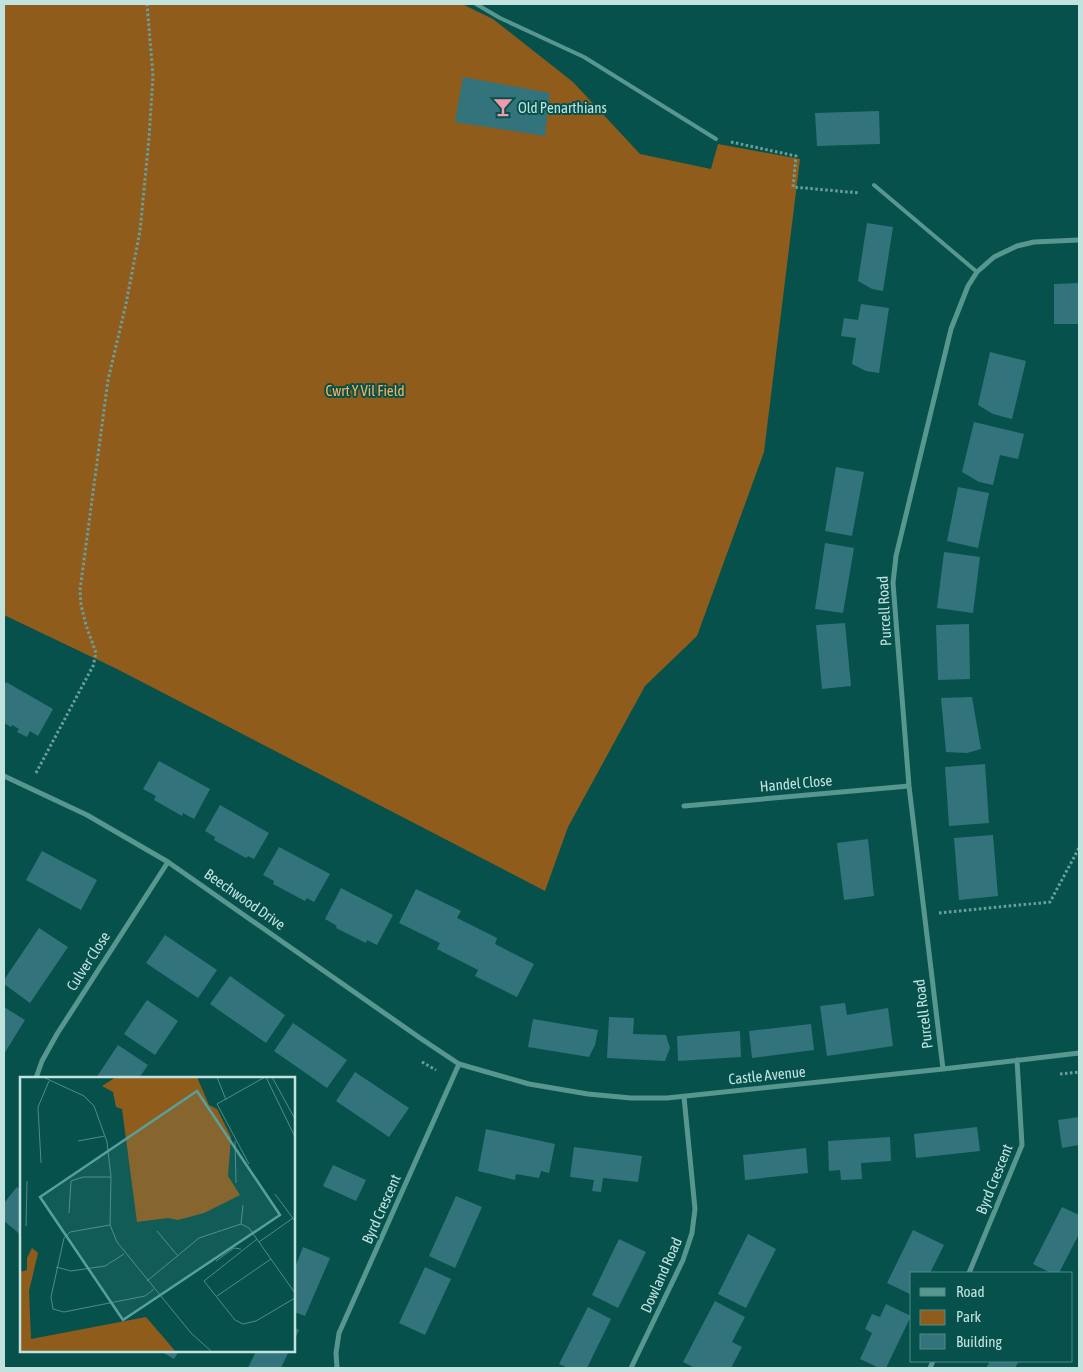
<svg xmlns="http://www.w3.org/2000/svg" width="1083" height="1372" font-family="'Asap Condensed',sans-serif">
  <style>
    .green { fill: #8f5c1c }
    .building { fill: #33737c }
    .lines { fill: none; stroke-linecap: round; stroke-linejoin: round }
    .path { stroke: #6b9f9b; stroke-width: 3; stroke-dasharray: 2.5 2.5; stroke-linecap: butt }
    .lane { stroke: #579790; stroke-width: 4 }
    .street { stroke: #579790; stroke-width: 5 }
    .labels { text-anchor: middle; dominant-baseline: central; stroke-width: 4; stroke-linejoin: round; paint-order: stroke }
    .poi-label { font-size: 15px; fill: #c2e2de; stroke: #06514c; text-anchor: start }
    .park-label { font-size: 15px; fill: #fbb15d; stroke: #06514c }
    .street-label { font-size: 15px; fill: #c2e2de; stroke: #06514c }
    .inset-road { fill: none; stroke: #518b86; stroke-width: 1 }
    .view { fill: #57a19b; fill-opacity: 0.15; stroke: #57a19b; stroke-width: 2.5 }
    .inset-edge { fill: none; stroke: #c2e2de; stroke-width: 2.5 }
  </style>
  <rect width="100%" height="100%" fill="#06514c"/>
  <path class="green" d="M4,4H462L493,19L573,82L640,154L711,169L718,144L800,159L764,452L697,636L645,686L568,827L545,891L117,669L4,615Z"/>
  <path class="building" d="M463,77L550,93L545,136L455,122Z
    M879,111L880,144L817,146L815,113Z
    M867,223L893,227L883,291L872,289L858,281Z
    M1079,283V324H1054V284Z
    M861,304L889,308L879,373L866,371L852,364L856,338L841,336L844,318L858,320Z
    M990,352L1026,361L1012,419L993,414L978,405Z
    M974,422L1024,434L1018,459L1000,455L993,485L979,482L962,472Z
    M836,467L864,472L852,536L825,531Z
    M958,487L989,493L978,548L947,541Z
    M825,543L854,548L843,613L815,609Z
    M944,552L980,557L973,613L937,608Z
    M845,623L851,686L822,689L816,625Z
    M969,624L970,679L938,680L936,625Z
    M6,682L53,709L38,736L30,731L27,737L17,732L19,729L12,725L11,727L4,723V685Z
    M972,697L981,749L967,753L946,752L941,698Z
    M159,761L210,789L194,819L183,813L182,816L154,800L156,796L143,789Z
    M985,764L989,823L949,826L945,767Z
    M220,805L269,833L254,859L248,856L246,858L214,840L215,837L205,831Z
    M993,835L998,896L959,900L954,838Z
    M868,839L874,896L844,900L837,843Z
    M279,847L330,874L314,902L307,898L305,901L273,884L274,881L263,875Z
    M42,851L97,880L81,910L26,880Z
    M341,888L393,915L377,945L367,940L366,943L336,928L337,926L325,919Z
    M416,889L461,911L457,918L497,938L495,944L534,964L517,997L475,976L478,970L437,949L440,943L399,923Z
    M39,928L68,947L30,1003L4,984V980Z
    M165,935L217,970L198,998L146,963Z
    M230,976L285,1015L266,1043L210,1004Z
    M147,1000L178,1021L155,1055L124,1034Z
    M845,1003L847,1015L888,1008L893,1046L827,1056L820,1006Z
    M4,1007L25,1020L4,1054Z
    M609,1017L634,1018L633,1034L666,1035L670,1048L665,1061L607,1058Z
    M533,1019L598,1030L595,1045L589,1057L528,1047Z
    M293,1023L347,1060L327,1088L274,1051Z
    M811,1024L814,1050L752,1058L749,1031Z
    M740,1031L741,1057L678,1061L677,1036Z
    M118,1045L148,1065L139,1078H96Z
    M355,1072L409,1108L389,1137L336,1101Z
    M1079,1117V1145L1062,1148L1058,1120Z
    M977,1127L980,1151L916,1158L914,1134Z
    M486,1129L555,1144L549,1173L541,1171L539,1178L516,1174L515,1180L478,1171Z
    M890,1137L891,1161L861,1163L862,1179L841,1180L840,1170L829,1171L828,1141Z
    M574,1147L642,1156L638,1182L603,1178L601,1192L592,1191L594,1180L570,1177Z
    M806,1148L808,1173L745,1180L743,1155Z
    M333,1165L366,1180L356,1201L323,1186Z
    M17,1187L21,1190V1235L4,1221V1203Z
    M456,1196L482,1207L455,1268L429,1256Z
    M1062,1207L1079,1215V1234L1059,1273H1051L1033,1264Z
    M913,1230L944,1245L930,1273H912V1295L887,1283Z
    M748,1234L776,1249L746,1308L718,1294Z
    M619,1239L646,1252L618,1308L592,1295Z
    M303,1247L330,1258L305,1316L294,1312V1270Z
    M425,1267L451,1279L425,1335L399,1323Z
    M715,1301L745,1317L732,1342L742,1347L731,1368H695L683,1362Z
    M886,1304L911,1316L886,1368H879L860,1359L872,1333L865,1329L872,1314L880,1317Z
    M588,1307L611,1319L587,1368H568L559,1364Z
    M294,1327L299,1330L294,1341Z
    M160,1351H179L174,1359Z
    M256,1351H289L281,1368H248Z
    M990,1361H1019L1015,1368H986Z"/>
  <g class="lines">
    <path class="path" d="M731,142L796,156L793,187L860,193
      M36,773L93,666L96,653L86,625L81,605L80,590L108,380L126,304L140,231L149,138L153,76L147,4
      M939,913L1050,902L1079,848
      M422,1062L436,1070
      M1060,1074L1079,1072"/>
    <path class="lane" d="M476,4L500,18L584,57L716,139
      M874,185L977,272"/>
    <path class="street" d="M4,776L87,815L168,862L420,1038L459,1064L529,1084L588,1094L631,1098H667L943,1069L1079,1053
      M684,806L909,786
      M943,1069L909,786L893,583L896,556L951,329L968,286L977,272L994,257L1017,246L1034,242L1079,240
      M36,1078L42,1061L57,1034L168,862
      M969,1273L1022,1145L1017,1060
      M337,1368L336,1353L339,1333L459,1064
      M631,1368L683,1260L692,1233L695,1209L684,1097
      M930,1368L933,1361"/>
  </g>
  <defs>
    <symbol id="bar-bare" viewBox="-9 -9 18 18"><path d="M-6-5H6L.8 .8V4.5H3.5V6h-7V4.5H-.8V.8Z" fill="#f39aab" stroke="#06514c" stroke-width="2.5" paint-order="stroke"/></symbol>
  </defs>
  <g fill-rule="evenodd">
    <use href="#bar-bare" x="489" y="93" width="28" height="28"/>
  </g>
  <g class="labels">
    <g class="poi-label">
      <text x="518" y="107">Old Penarthians</text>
    </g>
    <g class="park-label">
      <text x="365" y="390">Cwrt Y Vil Field</text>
    </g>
    <g class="street-label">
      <text transform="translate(884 611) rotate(-93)">Purcell Road</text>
      <text transform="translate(796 783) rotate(-5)">Handel Close</text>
      <text transform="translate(245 899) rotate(35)">Beechwood Drive</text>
      <text transform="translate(88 961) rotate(-57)">Culver Close</text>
      <text transform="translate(923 1014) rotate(-97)">Purcell Road</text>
      <text transform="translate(767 1075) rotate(-6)">Castle Avenue</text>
      <text transform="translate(994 1179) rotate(-68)">Byrd Crescent</text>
      <text transform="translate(381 1209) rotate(-66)">Byrd Crescent</text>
      <text transform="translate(661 1275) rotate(-66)">Dowland Road</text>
    </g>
  </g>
  <g transform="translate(20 1077)">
    <rect width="275" height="275" fill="#06514c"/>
    <path d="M96,0H177L189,28L197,32L211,60L208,99L220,118L184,136L158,143L148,141L117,145L102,32L96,30L93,15L82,9ZM12,171L18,176L9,214L11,262L126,240L156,275H0V195L7,193V181Z" fill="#8f5c1c"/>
    <path class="inset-road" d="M23,0L64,19L74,29L87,65L91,100L90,148L97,165L171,256L192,275M197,0L206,23M246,0L275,60M252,0L275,42M58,64L85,59M215,64L216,106M21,86L18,30L29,4M229,87L197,27L245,0M255,117L275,144M49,136L51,104L63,100H91M221,147L223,128M90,148L50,155L44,161L31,220L33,232L44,235L125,219L134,212M6,149L7,104M137,154L157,178M237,162L184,204L215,243L223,247L236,244L275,221M239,165L273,141M196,184L214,171L221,172M36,190L51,194L85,189L104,177M127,204L179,161L221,147L229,151L275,216M197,219L251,182"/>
    <path class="view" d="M177,14L260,138L103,243L20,120Z"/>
    <rect width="275" height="275" class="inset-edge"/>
  </g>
  <rect width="1083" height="1372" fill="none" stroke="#c2e2de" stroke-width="10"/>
  <rect x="910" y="1272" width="162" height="90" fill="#06514c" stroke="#518b86"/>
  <rect x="920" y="1288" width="25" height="8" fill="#579790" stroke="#518b86"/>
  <text x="956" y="1297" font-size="15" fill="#c2e2de">Road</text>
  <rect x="920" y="1310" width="25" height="15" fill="#8f5c1c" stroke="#518b86"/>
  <text x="956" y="1322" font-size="15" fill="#c2e2de">Park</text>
  <rect x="920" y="1334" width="25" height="15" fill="#33737c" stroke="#518b86"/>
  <text x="956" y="1347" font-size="15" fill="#c2e2de">Building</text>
</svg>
